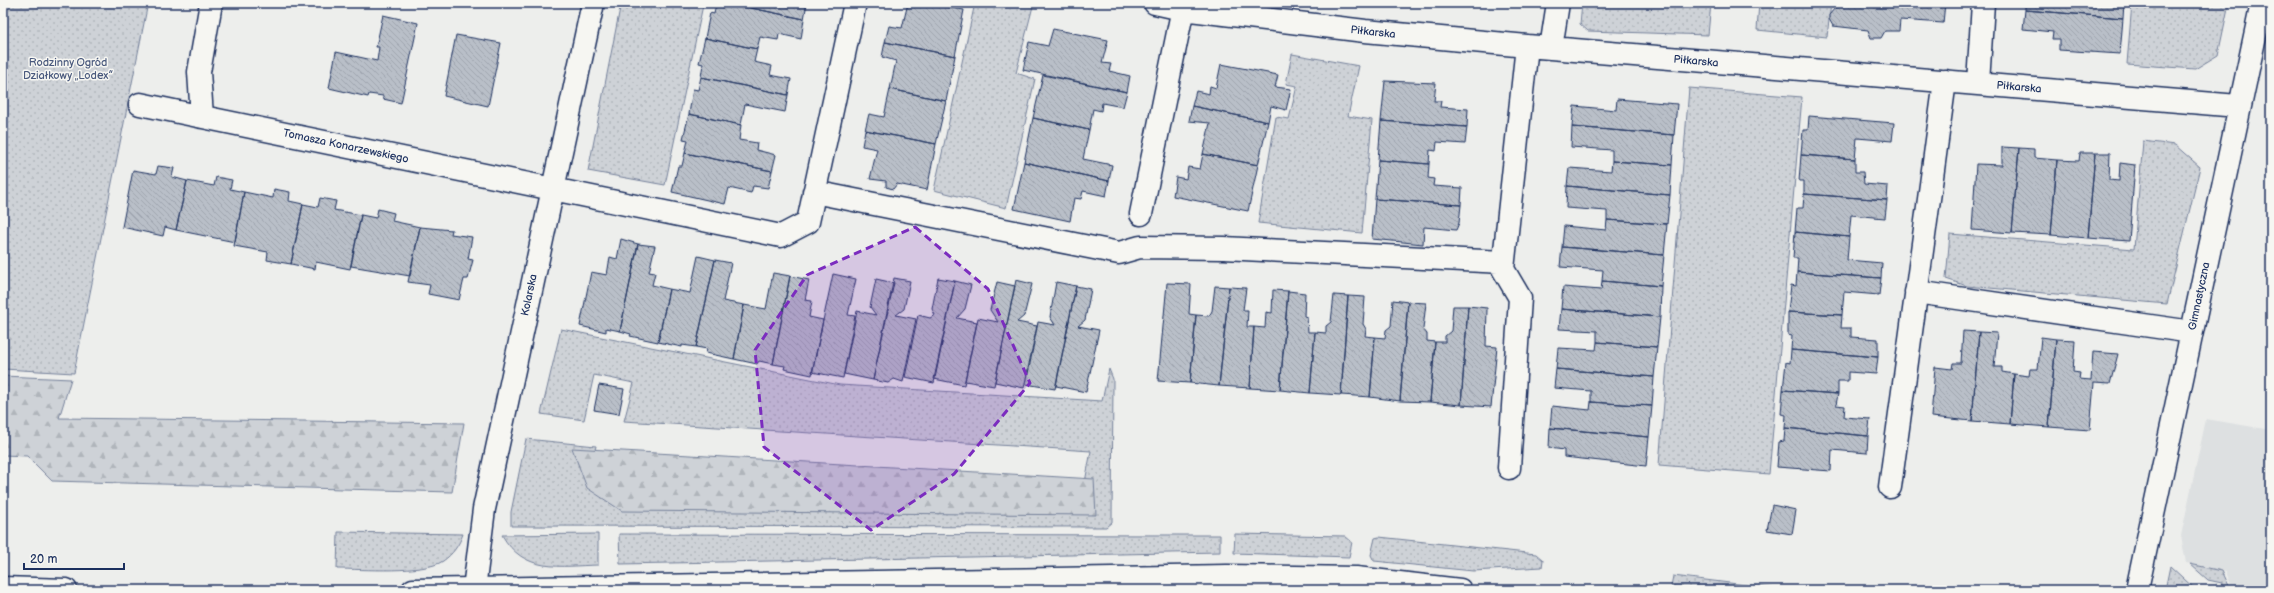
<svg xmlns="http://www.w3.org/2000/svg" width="2274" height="593" font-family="'Balsamiq Sans',sans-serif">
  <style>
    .built { fill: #dde0e1 }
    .grass { fill: url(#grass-dots); stroke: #74809a }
    .forest { fill: url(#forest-firs); stroke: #74809a }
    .building { fill: url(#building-back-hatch); stroke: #1b2f5e }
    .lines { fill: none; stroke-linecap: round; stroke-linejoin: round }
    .minor-casing { stroke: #1b2f5e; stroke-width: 25 }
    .major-casing { stroke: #1b2f5e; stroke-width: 25 }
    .minor { stroke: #f6f6f2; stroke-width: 22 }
    .major { stroke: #f6f6f2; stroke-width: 22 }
    .marked { fill: #7b2cbf; fill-opacity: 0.2; stroke: #7b2cbf; stroke-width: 3; stroke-dasharray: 8 5; stroke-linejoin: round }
    .labels { text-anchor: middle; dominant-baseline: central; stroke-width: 3; stroke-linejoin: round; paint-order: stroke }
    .street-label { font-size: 11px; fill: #1b2f5e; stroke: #f6f6f2 }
    .park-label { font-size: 11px; fill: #48587c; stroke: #f6f6f2 }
  </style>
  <defs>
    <pattern id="grass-dots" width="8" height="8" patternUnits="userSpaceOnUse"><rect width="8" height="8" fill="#ced2d7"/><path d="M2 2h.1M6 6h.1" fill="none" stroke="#b0b5bb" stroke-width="1.8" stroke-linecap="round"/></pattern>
    <pattern id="forest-firs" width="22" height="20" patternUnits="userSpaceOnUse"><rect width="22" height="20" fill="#ced2d7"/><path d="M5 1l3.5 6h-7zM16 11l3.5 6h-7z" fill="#b0b5bb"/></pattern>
    <pattern id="building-back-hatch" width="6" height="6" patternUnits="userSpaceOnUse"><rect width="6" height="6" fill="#b9bfc8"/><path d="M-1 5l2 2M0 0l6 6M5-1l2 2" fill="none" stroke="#9ea4ae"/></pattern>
  </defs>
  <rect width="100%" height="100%" fill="#edeeec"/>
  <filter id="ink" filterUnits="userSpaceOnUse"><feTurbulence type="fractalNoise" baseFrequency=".025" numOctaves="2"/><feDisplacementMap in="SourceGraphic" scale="8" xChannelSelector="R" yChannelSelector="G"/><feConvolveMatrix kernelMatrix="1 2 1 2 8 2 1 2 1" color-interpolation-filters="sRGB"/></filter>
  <g filter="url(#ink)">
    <path class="built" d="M2206,419L2271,430V590H2233L2226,572L2186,563L2181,536Z"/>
    <path class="grass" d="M3,3H148L74,373L3,369Z
      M621,3H696L703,5L665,185L588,171Z
      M975,3H1020L1033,6L1016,73L1035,79L1006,208L934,190Z
      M1582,3H1711L1708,35L1588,31L1580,24Z
      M1759,3H1831L1827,37L1757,30Z
      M2132,3H2229L2218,55L2195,69L2127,64Z
      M1292,54L1359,66L1348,116L1372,120L1362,233L1258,223L1276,117L1289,119L1297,86L1286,84Z
      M1689,88L1802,97L1769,474L1659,465Z
      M2143,141L2175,145L2200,167L2167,304L1967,286L1946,279L1950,234L2134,249Z
      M561,329L840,385L1102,401L1109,369L1113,379L1112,522L1106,527L511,526V512L526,439L596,446L592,462L1085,482L1091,451L624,421L634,383L594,375L584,420L541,414Z
      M338,532L463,534C459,545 453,554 443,561C424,574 362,569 337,569Z
      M598,534V565C560,566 524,574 502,535Z
      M619,534L1182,535H1220V552L620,564Z
      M1235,534L1345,536L1352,542L1349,557L1234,553Z
      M1379,537L1536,554L1543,560L1542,567L1473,571L1374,561L1371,555L1375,538Z
      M2190,564L2222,571L2231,590H2221L2222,583L2208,580Z
      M2170,566L2196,590H2165Z
      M1673,576L1786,590H1685L1671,586Z"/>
    <path class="forest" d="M3,376L71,379L59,418L464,423L452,492L52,481L27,456L3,455Z
      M572,448L1094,479L1096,515L622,511L587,488Z"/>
    <path class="building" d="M716,3H727L804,19L801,39L779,34L778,40L760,37L757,49L705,38L710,13L714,14Z
      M727,3H807L804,19Z
      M908,3H934L935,5L964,10L955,56L885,42L889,26L902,28Z
      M1840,3H1945L1943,23L1900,20L1899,31H1885L1881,38H1871L1868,30L1833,26L1829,19V15L1835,8L1840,6Z
      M2025,3H2124L2123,18L2025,10Z
      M2025,10L2123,18L2120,54L2059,50V39H2052L2053,32L2023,29Z
      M383,15L418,23L401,103L383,99V96L369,94L368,97L329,88L336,52L377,61L379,47H376Z
      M1053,29L1108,40L1102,63L1111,64L1109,71L1130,76L1127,92L1023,70L1029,42L1048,46Z
      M456,35L501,43L488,106L444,96Z
      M705,38L757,49L754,62L772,66L770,75L791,79L788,95L701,77L703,64L699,63Z
      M885,42L955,56L946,101L890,89L896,61L882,57Z
      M1221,64L1278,75L1275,87L1291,89L1286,110L1271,106L1268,122L1192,106L1196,91L1209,94L1210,86L1216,88Z
      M1043,75L1127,92L1123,107L1102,103L1101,111L1093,109L1089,130L1033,118Z
      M701,77L788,95L785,112L745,104L741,125L689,114L693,89L698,90Z
      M1385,81L1436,83L1434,101H1441L1440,107L1468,109L1467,127L1381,121Z
      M890,89L946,101L936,144L865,130L869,114L884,117Z
      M1617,99L1677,104L1674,135L1572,127L1574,106L1616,110Z
      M1192,106L1268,122L1258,165L1203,154L1210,123L1189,121Z
      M689,114L741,125L739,140L757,143L756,150L776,155L772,171L685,153L688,140L683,139Z
      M1809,116L1894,123L1892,141L1857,138L1855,159L1801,155L1803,130H1808Z
      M1033,118L1089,130L1083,159L1112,165L1109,181L1024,162Z
      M1381,121L1467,127L1465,144L1437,142L1436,151L1430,150L1429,164L1378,160Z
      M1572,127L1674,135L1672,165L1612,161V150L1571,147Z
      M865,130L936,144L927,190L897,184L893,189L886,187V181L870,179L877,149L862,146Z
      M2002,147L2019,148L2012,233L1972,230L1976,164L2002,165Z
      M2019,148L2034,149V158L2057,160L2051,235L2012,233Z
      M685,153L772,171L768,188L753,186L751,193L729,188L725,204L672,192L678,166H682Z
      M2080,153H2095L2088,238L2051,235L2057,160L2079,161Z
      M2095,153H2110L2109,180L2119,181L2120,163L2135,165L2129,241L2088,238Z
      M1203,154L1258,165L1248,211L1173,196L1176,177L1186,179L1188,167L1200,169Z
      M1801,155L1855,159V172H1863L1864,184L1888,186L1887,200L1804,194V181H1799Z
      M1378,160L1429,164L1428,178L1434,179L1433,186L1462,188L1461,205L1375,199Z
      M1612,161L1672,165L1670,195L1567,186L1569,168L1611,171Z
      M1024,162L1109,181L1106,196L1083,191L1081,199L1074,198L1070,221L1014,209Z
      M158,166L174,168L172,177L187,181L176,230L165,227L163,236L122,227L133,170L156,174Z
      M216,177L232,180L230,189L244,192L235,242L176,230L187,181L214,186Z
      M1567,186L1670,195L1667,224L1607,220V211L1566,208Z
      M274,189L290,192L289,201L303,204L291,264L267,260L268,252L234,246L244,192L273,198Z
      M1804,194L1887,200L1885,218L1851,215L1849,237L1795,232L1797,208H1803Z
      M320,198L336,201L334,210L361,215L350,269L316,262L315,269L291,264L303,204L318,207Z
      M1375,199L1461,205L1459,223L1456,230L1424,227L1423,244L1372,239Z
      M378,209L394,213L392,221L420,227L410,276L351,266L361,215L376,218Z
      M1607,220L1667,224L1664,255L1562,247L1564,226L1606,230Z
      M420,227L452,230L451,234L472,237L468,259L473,260L468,279H464L459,300L428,294L430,285L408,282Z
      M1795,232L1849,237L1847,260L1882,263L1881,278L1797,272L1798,258H1793Z
      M621,239L638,244L620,331L606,328V332L580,326L591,272L607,275L610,257L617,259Z
      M638,244L655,246L649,272L655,273L652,285L669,289L658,342L630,336L631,334L620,331Z
      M1562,247L1664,255L1661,286L1602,281L1603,270L1560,267Z
      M698,256L715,260L696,347L682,345V347L658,342L669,289L690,293Z
      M715,260L731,263L723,301L744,305L734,359L706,353L707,349L696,347Z
      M1797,272L1881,278L1879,295L1844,292L1842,315L1788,312L1791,285L1796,286Z
      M773,273L790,276L773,364L759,361L757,364L734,359L744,305L766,309Z
      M833,274L856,279L848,315L855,316L843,378L812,372Z
      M790,276L809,280L805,300L812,301L809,317L823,320L812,375L784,369L785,366L773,364Z
      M894,278L910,281L904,309L896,315L916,319L903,382L894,379L888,383L873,380Z
      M938,278L955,281L934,383L905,377L918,315L930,318L935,315L932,309Z
      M876,279L894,283L873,380L844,374L857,311L876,315L870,307Z
      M1016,280L1032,284L1024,316L1017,322L1037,326L1024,388L995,382Z
      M955,281L971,285L965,309L957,318L977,322L964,385L934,379Z
      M1602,281L1661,286L1660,317L1561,309L1563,287L1601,290Z
      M997,282L1015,286L994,386L965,381L978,318L998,322L990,310Z
      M1056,282L1076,286L1055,389L1026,384L1038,322L1055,325L1050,317Z
      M1167,283L1191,284L1189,314L1196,315L1190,383L1158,381Z
      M1076,286L1091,289L1085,320L1078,326L1099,330L1086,392L1056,386Z
      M1215,286L1229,287L1219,386L1190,383L1196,315L1209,316L1212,311Z
      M1229,287L1246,288L1243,310H1248L1247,327H1254L1250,388L1219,386Z
      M1273,290L1288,291L1280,390L1250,388L1254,327L1265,328L1266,312L1272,313Z
      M1288,291L1305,293L1304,316L1307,317L1308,332H1315L1310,393L1280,390Z
      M1334,295L1348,296L1341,395L1310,393L1315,332L1326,333V326L1331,322Z
      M1348,296L1365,297L1363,324L1366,329L1365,336L1375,337L1370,397L1341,395Z
      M1393,300L1408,302L1400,401L1370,397L1375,337L1385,338L1386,330L1391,326Z
      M1408,302L1426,303L1423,329L1427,334V341L1435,342L1430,402L1400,401Z
      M1453,306H1468L1461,405L1430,402L1435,342H1445V336L1451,331Z
      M1468,306L1487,308L1486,346L1497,347L1491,407L1461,405Z
      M1561,309L1660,317L1657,347L1597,342V331L1559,329Z
      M1788,312L1842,315L1841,328H1851V337L1878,339V357L1791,350L1792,336L1788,335Z
      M1963,331L1979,332L1972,421L1931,417L1935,367L1952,369L1953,363H1961Z
      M1979,332L1997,333L1994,367H2002V372L2014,374L2010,424L1972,421Z
      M2041,337L2056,339L2049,427L2010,424L2014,374L2029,376L2030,369H2038Z
      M2056,339L2075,340L2073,372L2080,373L2079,379L2091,380L2093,352L2118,354L2110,384L2094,383L2090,430L2049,427Z
      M1597,342L1657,347L1654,377L1556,369L1558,348L1596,350Z
      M1791,350L1878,357L1876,374L1848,372V381H1838V394L1783,390L1786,362L1790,363Z
      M1556,369L1654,377L1652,406L1591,402V391L1554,388Z
      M599,385L624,389L619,414L594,410Z
      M1783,390L1838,394L1836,405L1845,406L1844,417L1870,419L1868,436L1785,428L1786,415L1781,414Z
      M1591,402L1652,406L1649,437L1550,428L1552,406L1590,410Z
      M1550,428L1649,437L1646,466L1564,457V450L1549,448Z
      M1785,428L1868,436L1867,453L1832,450L1831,471L1777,467L1779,442L1784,441Z
      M1772,505L1796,510L1792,534L1767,530Z"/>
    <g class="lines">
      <defs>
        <path id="minor" d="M1155,3L1182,9L1365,31L1527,46L2238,106
          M1551,48L1558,3
          M1978,83L1983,3
          M140,104L781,236L808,222L855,3
          M202,117L199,72L211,3
          M814,192L1119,253L1140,247L1224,248L1503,262
          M1141,214L1184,3
          M1916,292L2192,332
          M1509,468L1520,298L1503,269L1527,46
          M1890,487L1945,81
          M474,589L484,509L593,3
          M2137,590L2262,3"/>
        <path id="major" d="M3,588L66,590
          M413,590L1227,576L1356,578L1460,590"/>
      </defs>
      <use href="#minor" class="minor-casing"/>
      <use href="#major" class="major-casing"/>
      <use href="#minor" class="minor"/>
      <use href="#major" class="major"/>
    </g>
  </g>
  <path class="marked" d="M915,227L988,289L1030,383L954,474L871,530L764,447L755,350L807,275Z"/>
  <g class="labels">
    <g class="street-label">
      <text transform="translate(1373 32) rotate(6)">Piłkarska</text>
      <text transform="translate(1696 61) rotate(5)">Piłkarska</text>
      <text transform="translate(2019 87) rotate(5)">Piłkarska</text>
      <text transform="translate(346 146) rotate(12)">Tomasza Konarzewskiego</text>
      <text transform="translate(529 295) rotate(-78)">Kolarska</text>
      <text transform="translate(2199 296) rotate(-78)">Gimnastyczna</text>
    </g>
    <g class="park-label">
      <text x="68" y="62">Rodzinny Ogród<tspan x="68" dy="13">Działkowy „Lodex”</tspan></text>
    </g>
  </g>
  <rect width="2274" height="593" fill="none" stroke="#f6f6f2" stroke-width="16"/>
  <rect x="8" y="8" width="2258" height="577" fill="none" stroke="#1b2f5e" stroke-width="1.5" filter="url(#ink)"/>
  <path d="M24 563v6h100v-6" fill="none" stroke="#1b2f5e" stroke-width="2"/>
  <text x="30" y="563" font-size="12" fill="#1b2f5e" stroke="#f6f6f2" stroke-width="3" paint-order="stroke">20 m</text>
</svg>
